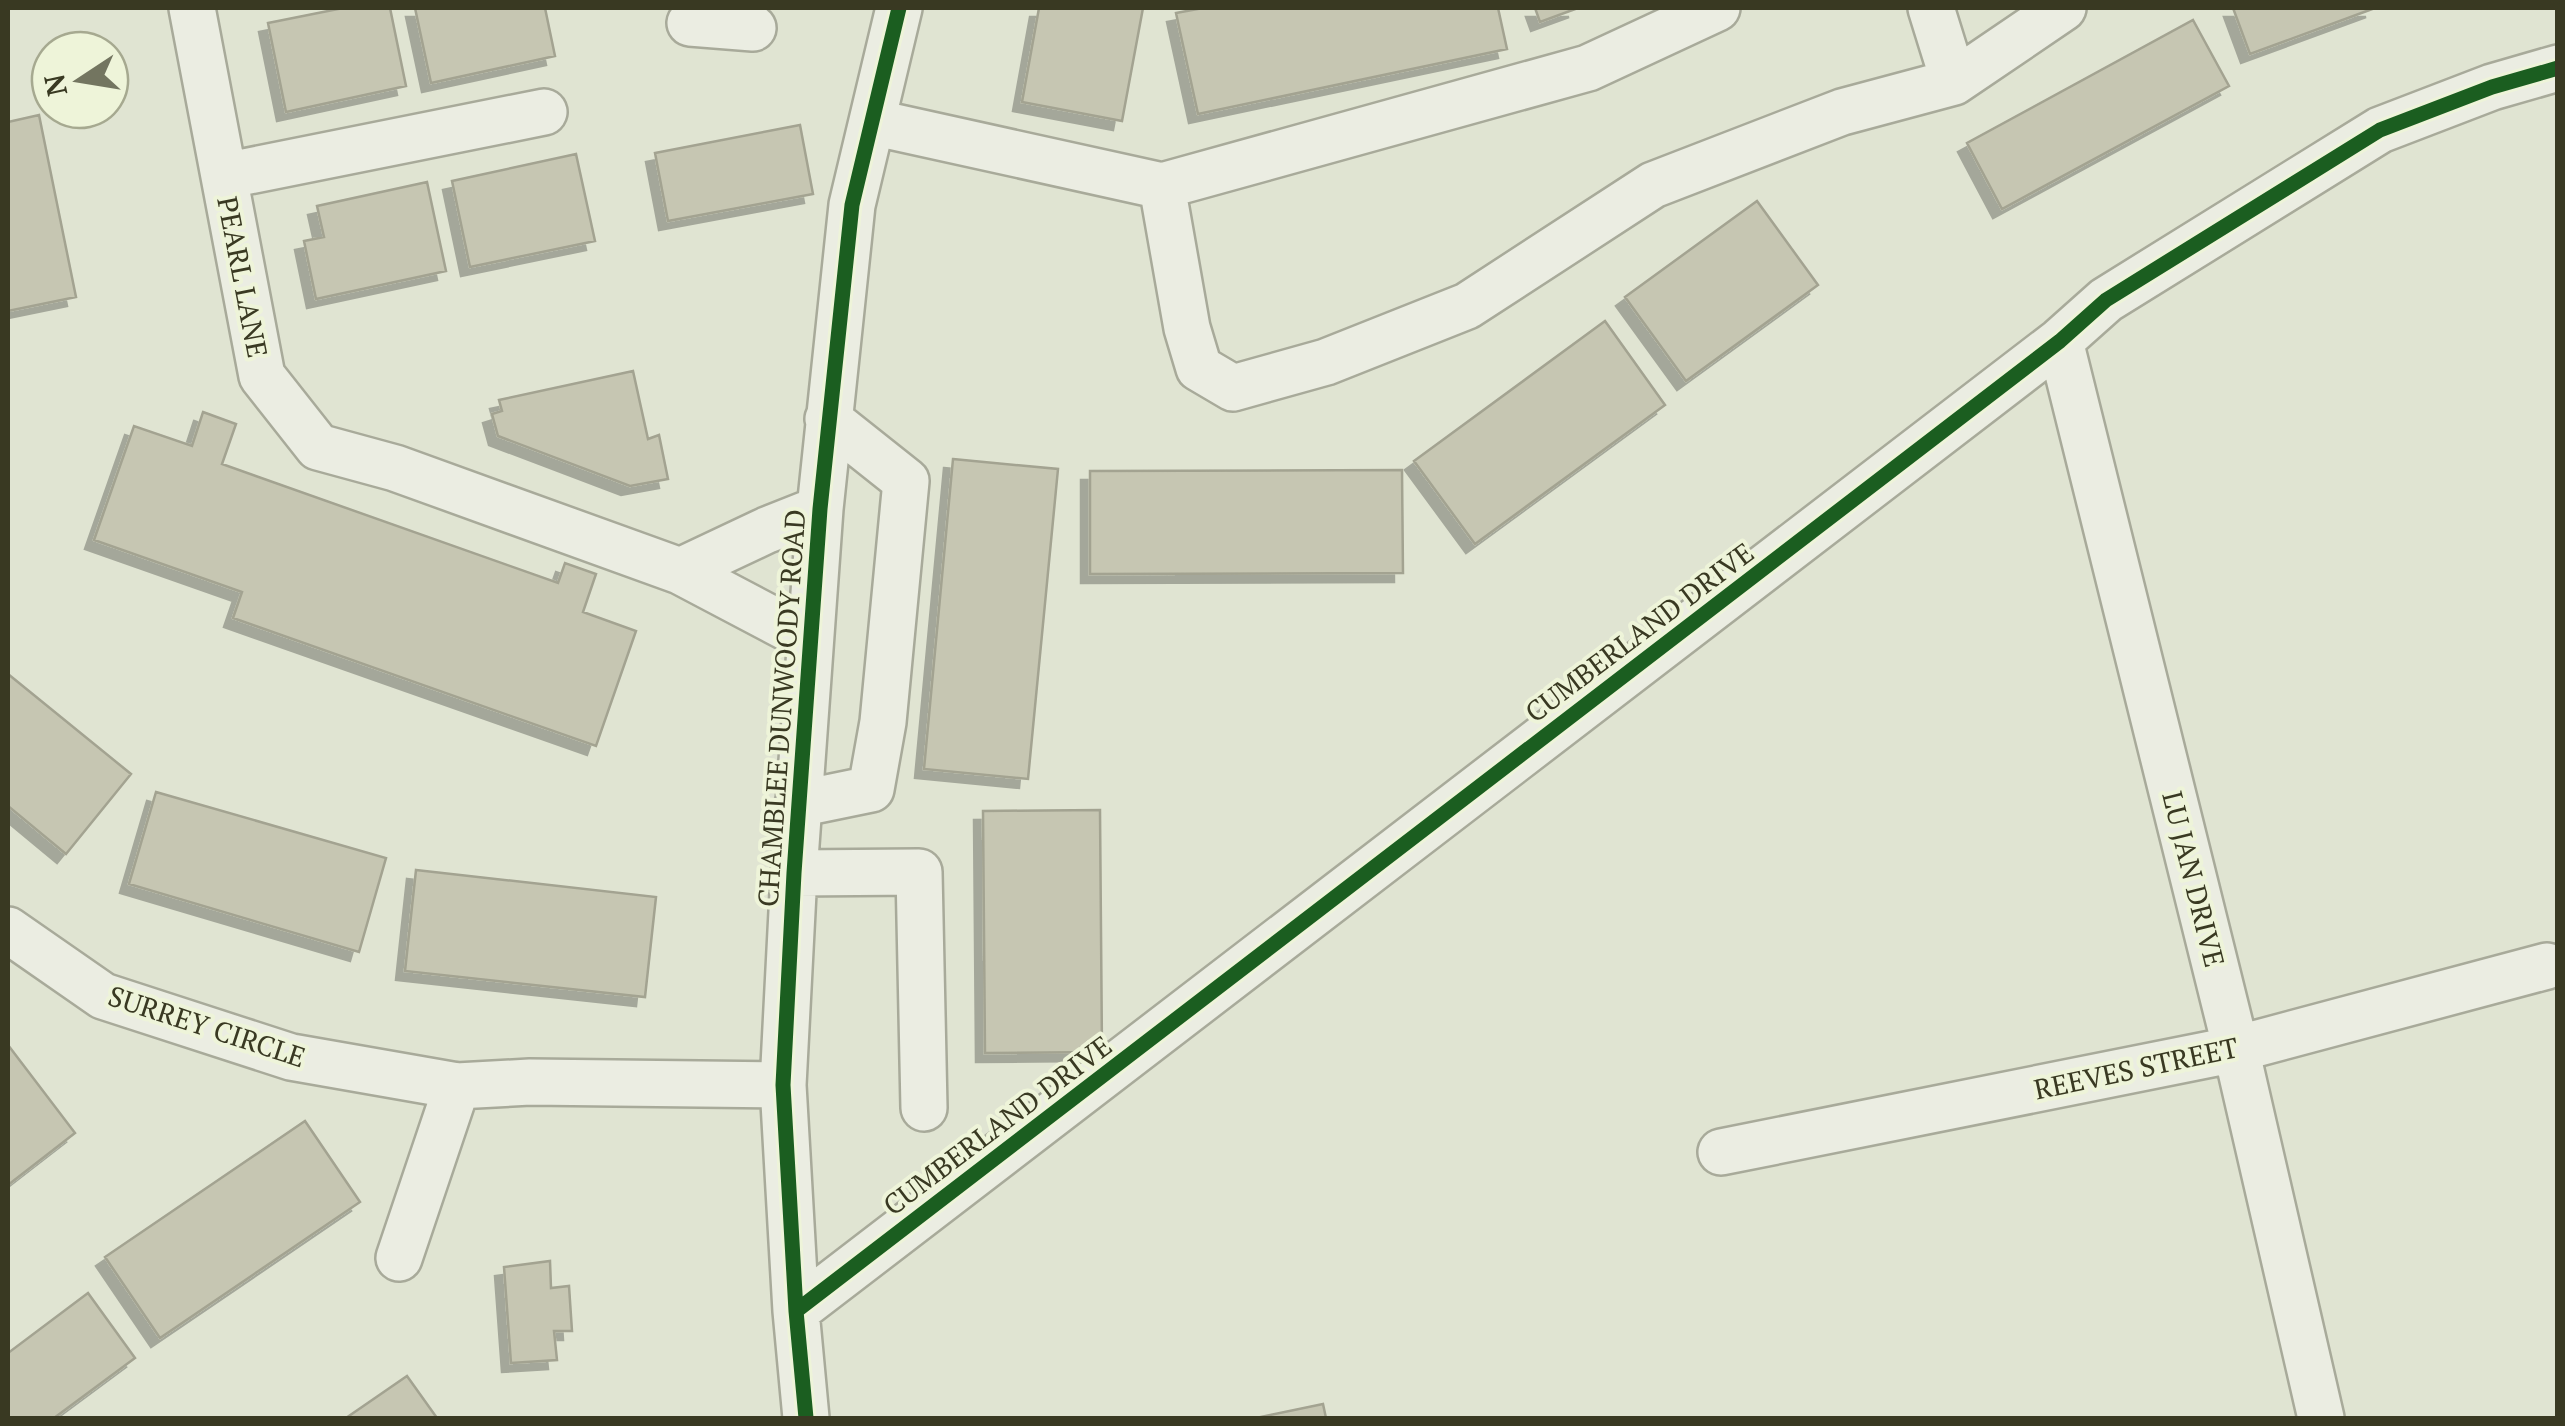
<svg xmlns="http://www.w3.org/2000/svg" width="2565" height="1426" font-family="'PT Serif',serif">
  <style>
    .building { fill: #c6c6b2; stroke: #a3a391; stroke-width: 2.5; filter: url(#shadow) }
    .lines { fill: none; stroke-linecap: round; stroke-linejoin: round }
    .minor-casing { stroke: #a8aa9a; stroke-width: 50 }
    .minor { stroke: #ebede2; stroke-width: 45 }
    .cycleway-casing { stroke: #eef4d9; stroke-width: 21 }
    .cycleway { stroke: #1b5e20; stroke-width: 15 }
    .labels { text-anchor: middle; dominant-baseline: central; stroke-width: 8; stroke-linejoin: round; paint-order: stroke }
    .street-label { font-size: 28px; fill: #393922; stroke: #eef4d9 }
  </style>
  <defs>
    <filter id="shadow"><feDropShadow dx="-9" dy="9" stdDeviation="0" flood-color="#0004"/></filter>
  </defs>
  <rect width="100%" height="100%" fill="#e0e4d2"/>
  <path class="building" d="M343,8H390L406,86L286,112L268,23Z
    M415,8H545L555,56L431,83Z
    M1039,8H1143L1122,121L1022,102Z
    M1203,8H1498L1507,49L1198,114L1176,13Z
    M1535,8H1578L1540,22Z
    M2233,8H2375L2250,54Z
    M2193,20L2229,86L2002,209L1967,143Z
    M39,115L76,297L8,311V122Z
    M800,125L813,194L668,221L655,153Z
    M576,154L595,241L470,267L452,181Z
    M427,182L446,271L316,299L304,241L324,237L317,206Z
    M1757,201L1818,285L1686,381L1625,297Z
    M1605,321L1665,405L1475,544L1414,461Z
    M633,371L648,439L659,435L668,479L630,486L498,436L492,414L502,411L499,400Z
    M203,412L236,424L222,464L558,583L565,563L596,574L583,612L636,631L596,746L233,618L242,592L94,540L134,426L192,446Z
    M953,459L1058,469L1028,779L924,769Z
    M1402,470L1403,573L1090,574V471Z
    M8,674L131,774L66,854L8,806Z
    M156,792L386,858L359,952L129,884Z
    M1100,810L1102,1052L985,1053L983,811Z
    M416,870L656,897L645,997L405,971Z
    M8,1045L75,1133L8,1185Z
    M305,1121L360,1202L160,1338L105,1257Z
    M550,1261L551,1288L569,1286L572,1331H554L557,1360L511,1363L504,1267Z
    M88,1293L135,1358L54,1418H8V1353Z
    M407,1376L437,1418H346Z
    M1323,1404L1326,1418H1256Z"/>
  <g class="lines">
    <defs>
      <path id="minor" d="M192,8L262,376L318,447L395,468L680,571L809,639
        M1931,8L1954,82
        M690,23L753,28
        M872,122L1162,186L1588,68L1717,8
        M224,176L544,112
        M1162,186L1187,328L1199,368L1233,388L1326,362L1467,306L1653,185L1842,112L1954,82L2063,8
        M2060,341L2236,1049L2321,1418
        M680,571L767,530L820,509
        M798,804L871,789L883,722L906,481L828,419
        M794,873L919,872L924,1108
        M8,930L103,996L291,1057L457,1086L530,1082L783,1085
        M1721,1152L2236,1049L2547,966
        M399,1258L457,1086
        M796,1311L2060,341L2106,300L2380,130L2492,87L2558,68
        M806,1418L796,1311L783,1085L794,873L820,509L852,205L899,8"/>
    </defs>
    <use href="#minor" class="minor-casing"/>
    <use href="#minor" class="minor"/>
    <defs>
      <path id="cycleway" d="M796,1311L2060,341L2106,300L2380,130L2492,87L2558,68
        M806,1418L796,1311L783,1085L794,873L820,509L852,205L899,8"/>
    </defs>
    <use href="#cycleway" class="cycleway-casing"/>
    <use href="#cycleway" class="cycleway"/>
  </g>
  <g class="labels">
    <g class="street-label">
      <text transform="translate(243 277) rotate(79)">PEARL LANE</text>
      <text transform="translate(1639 632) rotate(-37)">CUMBERLAND DRIVE</text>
      <text transform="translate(781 708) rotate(-86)">CHAMBLEE DUNWOODY ROAD</text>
      <text transform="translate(2194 879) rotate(76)">LU JAN DRIVE</text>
      <text transform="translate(207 1026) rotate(18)">SURREY CIRCLE</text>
      <text transform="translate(2136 1068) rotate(-12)">REEVES STREET</text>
      <text transform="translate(997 1125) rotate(-37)">CUMBERLAND DRIVE</text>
    </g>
  </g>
  <rect width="2565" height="1426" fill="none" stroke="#393922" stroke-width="20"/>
  <g transform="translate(80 80) rotate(258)"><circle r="48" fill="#eef4d9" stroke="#a6a990" stroke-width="2.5"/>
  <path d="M0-8L18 38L0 25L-18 38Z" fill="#737560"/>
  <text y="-15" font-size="28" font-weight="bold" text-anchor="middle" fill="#393922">N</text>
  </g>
</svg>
